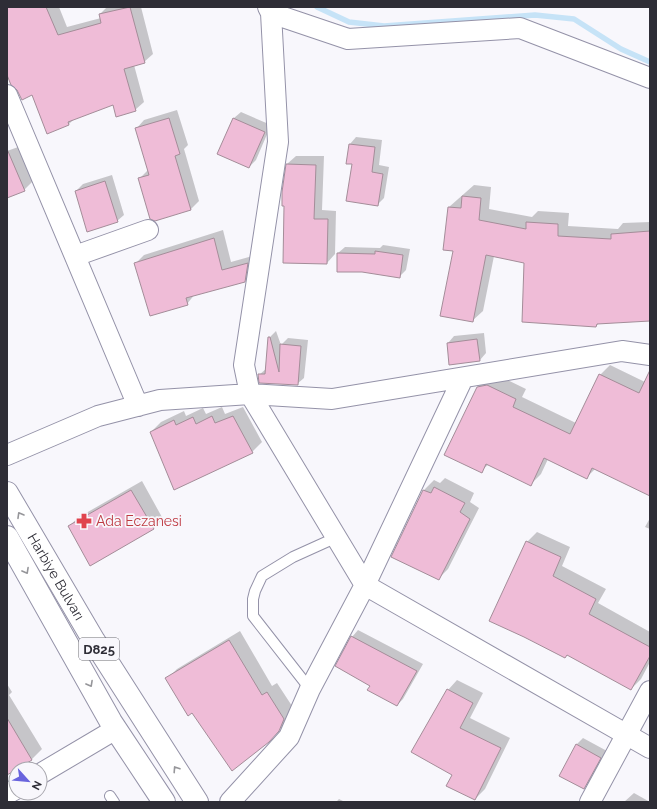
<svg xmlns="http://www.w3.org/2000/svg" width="657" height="809" font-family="Raleway,sans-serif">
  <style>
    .shadow { fill: #0003 }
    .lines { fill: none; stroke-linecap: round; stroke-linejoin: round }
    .stream { stroke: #c6e3f7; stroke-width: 5.5 }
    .building { fill: #efbcd7; stroke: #a48d99 }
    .service-casing { stroke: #9492a8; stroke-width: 12 }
    .minor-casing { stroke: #9492a8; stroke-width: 22 }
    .primary-casing { stroke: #9492a8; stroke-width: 24 }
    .service { stroke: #fff; stroke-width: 10 }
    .minor { stroke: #fff; stroke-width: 20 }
    .primary { stroke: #fff; stroke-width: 22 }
    .oneway { stroke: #96969a }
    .labels { text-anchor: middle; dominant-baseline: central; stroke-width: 3.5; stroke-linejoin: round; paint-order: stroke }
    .shield { fill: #f8f7fc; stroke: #6b6a71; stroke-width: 1 }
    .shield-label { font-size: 13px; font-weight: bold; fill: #2e2d36 }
    .health-label { font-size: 14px; fill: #be3a42; stroke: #f8f7fc; text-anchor: start }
    .street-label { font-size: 14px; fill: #2e2d36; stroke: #f8f7fc }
  </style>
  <rect width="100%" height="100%" fill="#f8f7fc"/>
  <path class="shadow" d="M7,7H59L67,27L101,18L100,14L107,7H141L153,54L144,62L134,65L144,102L135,110L114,104L75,118L69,124L47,133L32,94L18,90L7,73Z
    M177,110L188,145L184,149L199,201L191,209L156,220L139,179L148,170L136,129L144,120Z
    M241,112L271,125L256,160L249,167L219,154L234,118Z
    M356,137L382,140L379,165L389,167L384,198L377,205L353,164L348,163L350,144Z
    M21,146L34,180L24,190L7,197V151Z
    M296,156H324L322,210L336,211L335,254L327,263L287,164Z
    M112,175L124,215L117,221L76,191L83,184Z
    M474,185L491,187L489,209L532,217L538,211L569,213L568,226L618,229L623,223L650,222V320L599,323L596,326L525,262L494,256L483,311L472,321L454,250L444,249L449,207Z
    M223,230L231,262L256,255L253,272L244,281L195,294L187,304L135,264L144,255Z
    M383,245L410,249L406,270L399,277L362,271L338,253L345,247L380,248Z
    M276,331L281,345L288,338L308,340L304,378L297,384L259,375L267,368L269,338Z
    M484,333L486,353L480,360L448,343L454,336Z
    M610,365L645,382L650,375V468L595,469L586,478L548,459L541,474L531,484L489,464L481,471L478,387L488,377L497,375L526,389L522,397L576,423L600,375Z
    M222,407L225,414L243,407L262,442L252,452L151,432L161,422L184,411L186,416L203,408L206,414Z
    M445,478L474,493L470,502L479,508L448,569L438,579L392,557L424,490L434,480L440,483Z
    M142,481L163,519L153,529L69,526L79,517Z
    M650,518V529L645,527Z
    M537,532L570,547L562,566L606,589L598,603L650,632V662L641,679L631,689L527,542Z
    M358,630L423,664L403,699L397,705L371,685L352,637Z
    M240,631L272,686L277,683L294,709L289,720L278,731L167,679L177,669Z
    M457,680L483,693L470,718L510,738L485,789L475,799L453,774L448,690Z
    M7,684L12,692L9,695L42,749L32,759L7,774Z
    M583,738L607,751L590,781L584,788L560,776L577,744Z
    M634,793L650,802H624Z
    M339,799L345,802H336Z"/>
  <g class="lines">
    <path class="stream" d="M317,7L349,22L384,26L535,15L574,19L621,49L650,62"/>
  </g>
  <path class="building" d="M7,7H46L58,35L101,23L99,14L130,7L145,63L124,69L136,111L116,117L113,105L68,122L69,125L47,134L32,95L22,100L17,90L11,85L7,75Z
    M169,118L180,154L175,156L191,210L155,221L150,219L138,178L149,175L135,128Z
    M233,118L265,132L249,168L217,154Z
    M349,144L375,147L372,172L383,174L378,206L346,201L352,164H346Z
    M7,149L25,191L7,198Z
    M286,164L316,165L314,219H328L327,264L283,263L284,206H282V192Z
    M105,181L118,222L87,232L75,191Z
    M462,196L481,198L479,220L526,229V222L558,224V236L611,239V234L650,231V321L597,324L596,327L522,322L524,263L486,255L473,322L440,316L453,251L443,250L448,207L461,208Z
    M214,238L222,270L248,263L245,282L186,298L188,305L150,316L134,263Z
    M375,251L403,255L400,278L362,272H337V253L375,254Z
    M268,337H270L279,372L280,344L301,346L298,385L259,383L258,374H265Z
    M477,339L480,361L449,365L447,343Z
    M650,370V496L592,468L587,479L544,458L531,486L486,464L482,473L444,455L477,387L487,385L516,399L513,407L570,434L599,374L639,393Z
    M212,416L215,423L233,416L253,453L174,490L150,432L174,420L176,425L193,417L196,424Z
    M434,487L465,503L460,512L470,519L439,580L391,557L423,490L431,493Z
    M131,490L154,529L90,566L68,526Z
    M526,541L561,557L553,576L596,599L589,614L650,647V656L631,690L567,655L565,658L524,637L489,621Z
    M351,636L417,671L397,706L367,690L370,686L335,666Z
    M229,640L262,695L267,692L284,719L279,731L269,742L232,771L192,713L188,716L165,678Z
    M447,689L473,703L460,728L501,748L475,800L446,786L452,775L411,752Z
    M7,718L32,760L7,775Z
    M576,744L601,758L584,789L559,776Z"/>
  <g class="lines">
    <defs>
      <path id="service" d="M310,689L253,616V599L255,591L262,576L293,557L335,538
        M110,796L114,802"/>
      <path id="minor" d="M268,7L271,13L278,142L244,365L250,394L365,585L650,748
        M271,13L348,39L520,28L650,78
        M7,95L138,406
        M75,256L148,230
        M7,455L98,416L160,400L250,394L332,399L622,351L650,355
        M40,774L116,729
        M7,794L16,789
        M230,802L289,737L310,689L365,585L463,378
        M590,802L650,691"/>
      <g id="primary">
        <path id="s1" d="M7,493L94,641L197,802"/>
        <path d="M7,537L111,722L164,802"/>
      </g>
    </defs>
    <use href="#service" class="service-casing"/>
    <use href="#minor" class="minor-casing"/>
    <use href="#primary" class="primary-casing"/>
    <use href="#service" class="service"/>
    <use href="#minor" class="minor"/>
    <use href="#primary" class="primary"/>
  </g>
  <defs><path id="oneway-chevron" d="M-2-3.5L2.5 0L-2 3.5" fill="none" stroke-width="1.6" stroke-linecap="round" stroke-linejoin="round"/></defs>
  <g class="oneway">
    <use href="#oneway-chevron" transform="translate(20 515) rotate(-120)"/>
    <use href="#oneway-chevron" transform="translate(26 571) rotate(61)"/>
    <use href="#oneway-chevron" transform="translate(90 684) rotate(61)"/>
    <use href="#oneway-chevron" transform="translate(176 769) rotate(-123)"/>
  </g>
  <defs>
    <symbol id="pharmacy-bare" viewBox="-9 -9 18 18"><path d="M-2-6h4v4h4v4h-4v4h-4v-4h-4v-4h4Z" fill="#e0444e" stroke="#f8f7fc" stroke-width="2.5" paint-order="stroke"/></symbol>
  </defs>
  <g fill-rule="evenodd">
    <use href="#pharmacy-bare" x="73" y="510" width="22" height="22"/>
  </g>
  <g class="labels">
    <rect class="shield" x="79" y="638" width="40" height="22" rx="3"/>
    <g class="shield-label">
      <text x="99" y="649">D825</text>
    </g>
    <g class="health-label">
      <text x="96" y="521">Ada Eczanesi</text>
    </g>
    <g class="street-label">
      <text stroke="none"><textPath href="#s1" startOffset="97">Harbiye Bulvarı</textPath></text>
    </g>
  </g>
  <rect width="657" height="809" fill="none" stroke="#2e2d36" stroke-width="16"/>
  <g transform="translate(28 781) rotate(117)"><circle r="19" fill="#f8f7fc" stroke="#a7a6ad"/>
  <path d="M0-3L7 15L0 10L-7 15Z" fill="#6964dd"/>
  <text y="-6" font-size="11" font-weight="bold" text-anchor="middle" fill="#2e2d36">N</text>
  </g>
</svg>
